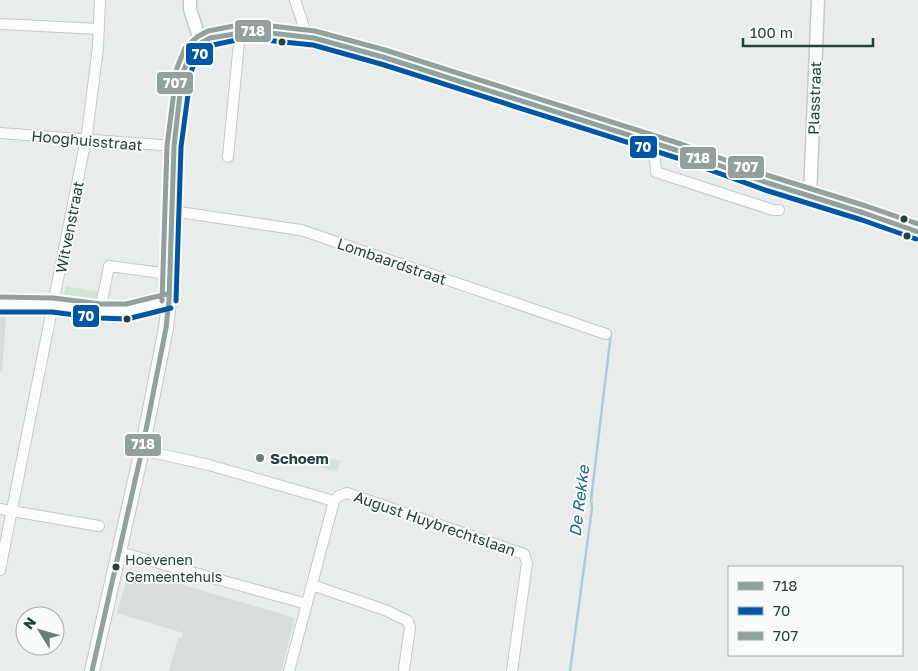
<svg xmlns="http://www.w3.org/2000/svg" width="918" height="671" font-family="'Golos Text',sans-serif">
  <style>
    .built { fill: #d7dddb }
    .green { fill: #d3e4da }
    .lines { fill: none; stroke-linecap: round; stroke-linejoin: round }
    .stream { stroke: #acccd7; stroke-width: 2.5 }
    .minor-casing { stroke: #c5c9c8; stroke-width: 12 }
    .tertiary-casing { stroke: #c5c9c8; stroke-width: 15 }
    .secondary-casing { stroke: #c4c9c8; stroke-width: 16 }
    .minor { stroke: #fcfcfc; stroke-width: 10 }
    .tertiary { stroke: #fcfcfc; stroke-width: 12 }
    .secondary { stroke: #fcfcfc; stroke-width: 14 }
    .bus-1-casing { stroke: #f7fbf9; stroke-width: 9 }
    .bus-2-casing { stroke: #f7fbf9; stroke-width: 9 }
    .bus-3-casing { stroke: #f7fbf9; stroke-width: 9 }
    .bus-1 { stroke: #92a09e; stroke-width: 5 }
    .bus-2 { stroke: #0056a4; stroke-width: 5 }
    .bus-3 { stroke: #92a09e; stroke-width: 5 }
    .bus-dot { fill: #26403c; stroke: #f7fbf9; stroke-width: 2 }
    .poi-dot { fill: #6a7c79; stroke: #f7fbf9; stroke-width: 2 }
    .labels { text-anchor: middle; dominant-baseline: central; stroke-width: 4; stroke-linejoin: round; paint-order: stroke }
    .bus-label { font-size: 14px; fill: #26403c; stroke: #f7fbf9; text-anchor: start }
    .street-label { font-size: 15px; fill: #26403c; stroke: #f7fbf9 }
    .poi-label { font-size: 15px; font-weight: bold; fill: #26403c; stroke: #f7fbf9; text-anchor: start }
    .water-label { font-size: 16px; font-style: italic; fill: #236079; stroke: #f7fbf9 }
    .line-badge { stroke: #f7fbf9; stroke-width: 2 }
    .badge-label { font-size: 14px; text-anchor: middle; font-weight: bold; fill: #fff }
  </style>
  <rect width="100%" height="100%" fill="#e8eceb"/>
  <path class="built" d="M0,316H6L2,373H0Z
    M130,569L295,618L281,671H169L178,638H182L183,633L117,613Z"/>
  <path class="green" d="M66,286L98,292L96,301L94,303L63,299Z
    M325,457L340,461L337,472L322,468Z"/>
  <g class="lines">
    <path class="stream" d="M570,671L592,508L591,500L611,333"/>
    <defs>
      <path id="minor" d="M295,0L304,27L306,36
        M0,24L99,29
        M0,133L174,146
        M659,145L655,158L656,172L773,210H779
        M228,157L240,32
        M172,211L301,230L606,334
        M100,311L109,266L169,274
        M142,450L209,465L334,501
        M334,501L339,496L347,493L524,554L527,563L512,671
        M0,509L99,526
        M119,552L307,604
        M0,570L87,134L98,47L100,0
        M312,585L385,610L408,621L410,628L404,669
        M289,671L334,501"/>
      <path id="tertiary" d="M190,0V9L201,43
        M810,196L818,0
        M0,304L53,305L100,311L127,312L169,301"/>
      <path id="secondary" d="M92,671L142,450L166,328L169,301V274L174,146L181,85L184,70L191,52L201,43L210,38L240,32L253,31L314,38L383,57L679,151L768,183L864,213L918,232"/>
    </defs>
    <use href="#minor" class="minor-casing"/>
    <use href="#tertiary" class="tertiary-casing"/>
    <use href="#secondary" class="secondary-casing"/>
    <use href="#minor" class="minor"/>
    <use href="#tertiary" class="tertiary"/>
    <use href="#secondary" class="secondary"/>
    <defs>
      <path id="bus-1" d="M92,671L142,450L166,328L169,301L174,146L181,85L184,70L191,52L201,43L210,38L253,31L314,38L383,57L679,151L768,183L864,213L918,232"/>
      <path id="bus-2" d="M176,301L181,147L191,72L197,56L205,49L213,45L241,39H253L313,45L381,64L677,158L765,190L862,220L916,239
        M0,312H52L99,318L127,319L171,308"/>
      <path id="bus-3" d="M0,297L53,298L101,304H126L167,294
        M162,301L167,146L177,68L185,48L197,37L208,31L239,25L254,24L315,31L385,50L681,144L770,176L866,206L918,224"/>
    </defs>
    <use href="#bus-1" class="bus-1-casing"/>
    <use href="#bus-2" class="bus-2-casing"/>
    <use href="#bus-3" class="bus-3-casing"/>
    <use href="#bus-1" class="bus-1"/>
    <use href="#bus-2" class="bus-2"/>
    <use href="#bus-3" class="bus-3"/>
  </g>
  <g class="bus-dot">
    <circle cx="282" cy="42" r="4.5"/>
    <circle cx="904" cy="219" r="4.5"/>
    <circle cx="907" cy="236" r="4.5"/>
    <circle cx="127" cy="319" r="4.5"/>
    <circle cx="116" cy="567" r="4.5"/>
  </g>
  <circle class="poi-dot" cx="260" cy="458" r="5"/>
  <g class="labels">
    <g class="bus-label">
      <text x="125" y="559">Hoevenen<tspan x="125" dy="17">Gemeentehuis</tspan></text>
    </g>
    <g class="street-label">
      <text transform="translate(814 98) rotate(-88)">Plasstraat</text>
      <text transform="translate(87 140) rotate(5)">Hooghuisstraat</text>
      <text transform="translate(69 227) rotate(-79)">Witvenstraat</text>
      <text transform="translate(392 261) rotate(19)">Lombaardstraat</text>
      <text transform="translate(435 523) rotate(19)">August Huybrechtslaan</text>
    </g>
    <g class="poi-label">
      <text x="270" y="458">Schoem</text>
    </g>
    <g class="water-label">
      <text transform="translate(579 501) rotate(-83)">De Rekke</text>
    </g>
  </g>
  <g class="line-badge">
    <rect x="234" y="19" width="38" height="24" rx="5" fill="#92a09e"/>
    <rect x="185" y="42" width="29" height="24" rx="5" fill="#0056a4"/>
    <rect x="156" y="71" width="38" height="24" rx="5" fill="#92a09e"/>
    <rect x="629" y="135" width="29" height="24" rx="5" fill="#0056a4"/>
    <rect x="679" y="146" width="38" height="24" rx="5" fill="#92a09e"/>
    <rect x="727" y="155" width="38" height="24" rx="5" fill="#92a09e"/>
    <rect x="72" y="304" width="28" height="24" rx="5" fill="#0056a4"/>
    <rect x="124" y="433" width="38" height="24" rx="5" fill="#92a09e"/>
  </g>
  <g class="badge-label">
    <text x="253" y="36">718</text>
    <text x="200" y="59">70</text>
    <text x="175" y="88">707</text>
    <text x="643" y="152">70</text>
    <text x="698" y="163">718</text>
    <text x="746" y="172">707</text>
    <text x="86" y="321">70</text>
    <text x="143" y="449">718</text>
  </g>
  <rect x="728" y="566" width="175" height="90" fill="#f7fbf9" stroke="#a3b0ad"/>
  <rect x="738" y="582" width="25" height="8" fill="#92a09e" stroke="#a3b0ad"/>
  <text x="773" y="591" font-size="15" fill="#26403c">718</text>
  <rect x="738" y="607" width="25" height="8" fill="#0056a4" stroke="#a3b0ad"/>
  <text x="773" y="616" font-size="15" fill="#26403c">70</text>
  <rect x="738" y="632" width="25" height="8" fill="#92a09e" stroke="#a3b0ad"/>
  <text x="773" y="641" font-size="15" fill="#26403c">707</text>
  <g transform="translate(40 631) rotate(307)"><circle r="24" fill="#f7fbf9" stroke="#a3b0ad"/>
  <path d="M0-4L9 19L0 12L-9 19Z" fill="#6a7c79"/>
  <text y="-8" font-size="14" font-weight="bold" text-anchor="middle" fill="#26403c">N</text>
  </g>
  <path d="M743 38v8h130v-8" fill="none" stroke="#26403c" stroke-width="2.5"/>
  <text x="750" y="38" font-size="15" fill="#26403c" stroke="#f7fbf9" stroke-width="4" paint-order="stroke">100 m</text>
</svg>
